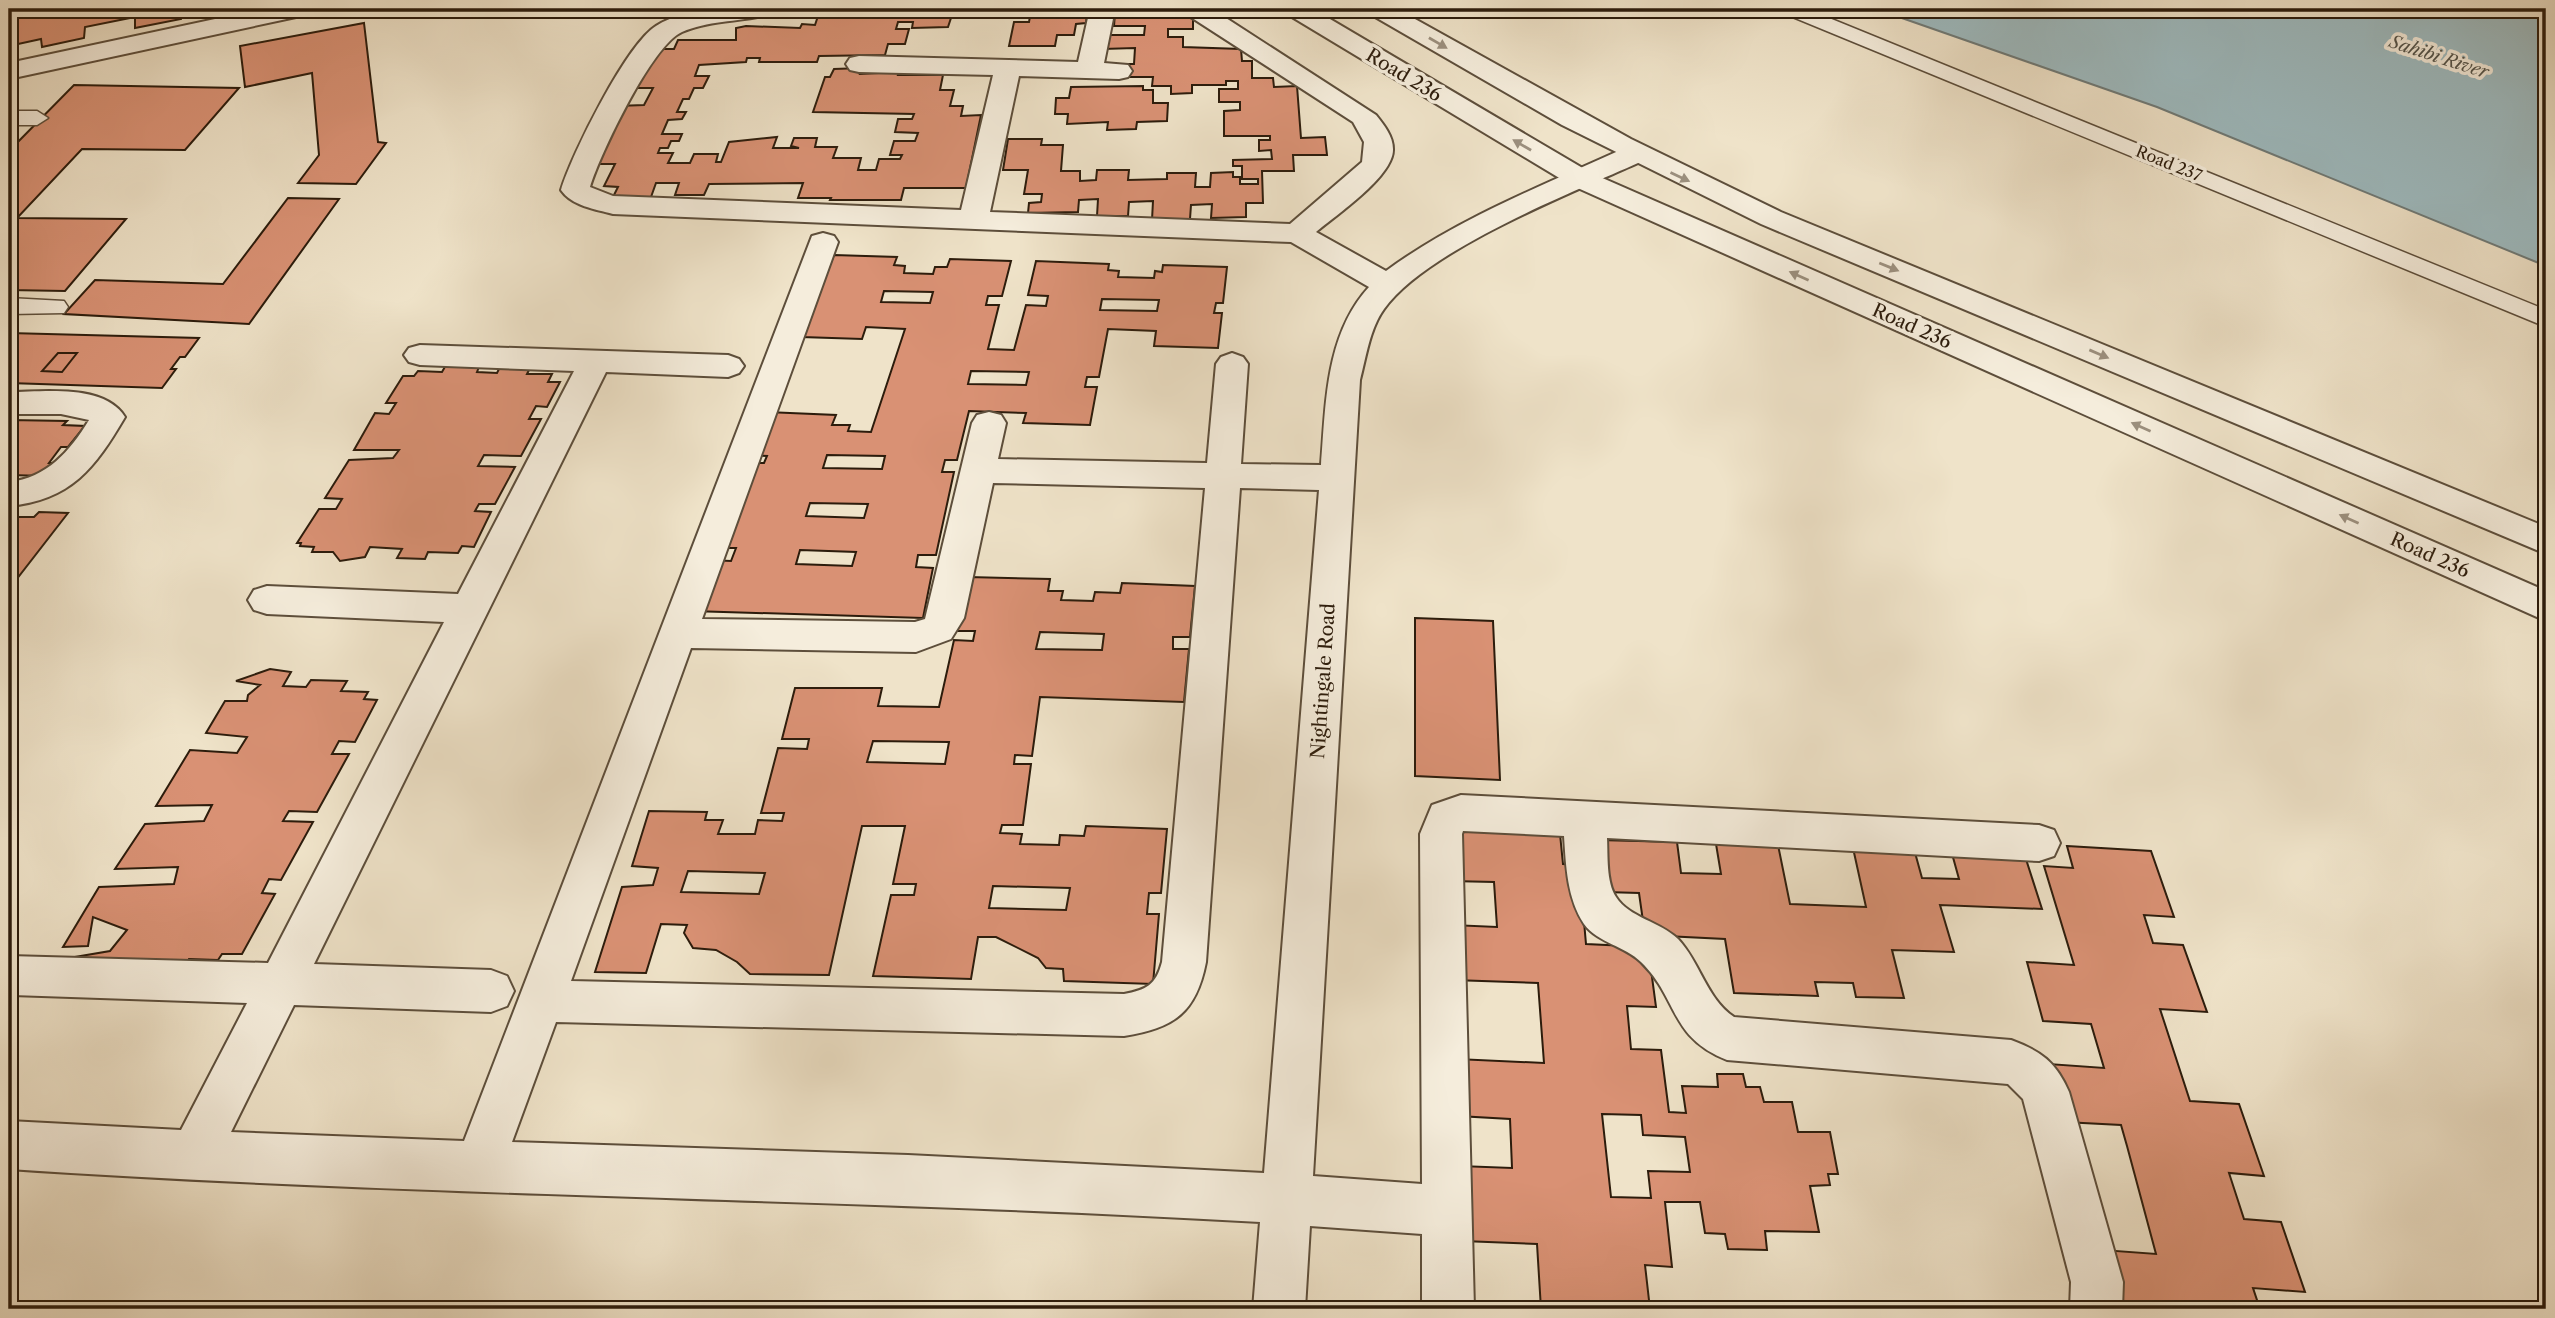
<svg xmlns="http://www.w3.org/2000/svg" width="2555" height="1318" font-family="'Libre Caslon Text',serif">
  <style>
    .water { fill: #9ebbc0; stroke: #707b78; stroke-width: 2 }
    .building { fill: #d99174; stroke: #2c1c0c; stroke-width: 2; fill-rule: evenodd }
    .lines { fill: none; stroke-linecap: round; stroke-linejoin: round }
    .service-casing { stroke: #5d4e3b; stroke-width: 3 }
    .minor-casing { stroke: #5d4e3b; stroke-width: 4 }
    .tertiary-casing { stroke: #5d4e3b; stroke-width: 4 }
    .service { fill: #f5eddc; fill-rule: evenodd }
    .minor { fill: #f5eddc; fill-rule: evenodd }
    .tertiary { fill: #f5eddc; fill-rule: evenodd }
    .oneway { fill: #9b8f7e }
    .labels { text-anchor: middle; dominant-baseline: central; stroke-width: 7; stroke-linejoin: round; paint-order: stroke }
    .far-street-label { font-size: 16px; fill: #2c1c0c; stroke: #f5eddc }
    .far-water-label { font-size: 18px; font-style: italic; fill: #54544b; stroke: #f5eddc }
    .street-label { font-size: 19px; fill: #2c1c0c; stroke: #f5eddc }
  </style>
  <rect width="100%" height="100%" fill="#efe3c9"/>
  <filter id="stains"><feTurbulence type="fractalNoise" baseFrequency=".00286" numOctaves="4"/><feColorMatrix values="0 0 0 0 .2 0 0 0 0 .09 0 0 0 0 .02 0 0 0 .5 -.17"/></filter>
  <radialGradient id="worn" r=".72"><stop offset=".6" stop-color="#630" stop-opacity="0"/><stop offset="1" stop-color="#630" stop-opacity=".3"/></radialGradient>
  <path class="water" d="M1876,9L2546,11V266L2157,107Z"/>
  <path class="building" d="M12,9H192V11L181,13V19L135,28V17L85,27L84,38L42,47L41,39L9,46Z
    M905,9H966L964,18H951L948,27L912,28L913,22H898L896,29H909L905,44H888L885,55L819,56L817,62H759L760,58H747L746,62L699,65L695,76H709L703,88H694L689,99H683L677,112H686L682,119L668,120L662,134H682L679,141H671L668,148H660L658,153H673L668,163H690L694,154H718L716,162H721L729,142L777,137L773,148H799L791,146L794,138H817L815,147H837L833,158H861L858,170H876L879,159H900L902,155H890L894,141H915L918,133L895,132L898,119H912L914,114L813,112L825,77H830L834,69L862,68L860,74L899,72L898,75H943L940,90H954L950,106H963L961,116L981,115L966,188H904L901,200H830L831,198H798L803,183L709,184L704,195H675L679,183H656L651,197H613L618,187L604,186L615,164H588L617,106L644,105L653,88H634L655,55L654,49H674L678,40H736V28L746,26L800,28L802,24L815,25L819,13H829L828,17H903Z
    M1017,9H1088L1086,23L1076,24L1074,35H1057L1055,46H1009L1014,22H1029L1031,11Z
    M1140,9H1179V16H1193V29H1168V37H1183V47L1241,49L1242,61H1252V78H1273L1274,87L1297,86L1301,138L1325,137L1327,155H1293L1294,171H1262L1263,203H1246V217L1211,218L1212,204L1191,205L1190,219L1152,220L1153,201L1129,202L1128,216H1097L1098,199L1079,200L1078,212L1028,213L1029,203L1041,202L1042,194H1024L1028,170H1003L1008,139H1042L1041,145H1063L1061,171H1080V181L1096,180L1097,170H1129L1128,180L1167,179V173H1196L1195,187H1210L1211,173L1233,172V177H1240V184H1258V179H1242V166H1233V160L1272,159L1271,150L1259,151V140H1270V136H1224V111L1240,110V102H1219V89H1238V81H1226V85H1192V93L1171,94V86H1152L1153,77H1126L1127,64H1134L1135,48L1103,49L1104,35H1144L1145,26H1114L1115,13H1140Z
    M364,23L378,142L386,143L356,184L298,183L319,155L312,73L245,87L240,46Z
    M74,85L239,88L185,150L82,149L17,218L126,219L65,291L9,290V151Z
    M1143,86V90H1153V103H1168L1167,121L1137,122L1136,129L1107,130L1108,122L1067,124L1068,114H1055L1056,98H1069L1071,87Z
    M288,198L339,199L249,324L64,314L95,280L223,284Z
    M834,255L897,257L894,265L905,266L904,273L933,274L935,267H947L950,259L1011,261L1002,296H988L986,305H999L988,349L1014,350L1026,305L1046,306L1048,296L1028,295L1036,261L1109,264L1108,270L1119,271L1118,277L1154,278L1155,271L1162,272L1163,265L1227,267L1223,303H1216L1214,313H1222L1218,348L1154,346L1156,331L1108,329L1099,377H1087L1085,387H1097L1090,425L1023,423L1026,413L969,411L957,460H945L942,472H954L936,555H918L916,567L933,568L923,618L692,611L710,560L731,561L736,548H715L748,463H764L767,456L751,455L767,412L836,415L832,425H850L848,431L871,432L905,329L866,327L862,339L802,337ZM884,291L933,292L930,303L881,302ZM1102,299L1159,300L1157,311L1100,310ZM971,371L1029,372L1026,385L968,384ZM827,455L885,456L882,469L823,468ZM810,503L868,504L864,518L806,516ZM800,550L856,552L852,566L796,564Z
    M9,333L199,338L185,357H180L171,369H176L162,388L9,383ZM58,353H77L62,372L42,371Z
    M58,353H77L62,372L42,371Z
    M446,365L479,367L477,372L497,373L500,367L530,368L527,374H552L548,382H560L547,407L536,406L529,419H541L521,456L484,455L478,466L515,467L495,504H479L475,511L491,512L474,547L462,546L458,553L428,552L425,559L397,558L402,549L370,547L365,557L340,561L333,552H312L314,547L300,546L301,543H297L319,509H336L342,499L325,498L349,460L393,458L399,450H354L375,413L389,414L396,403H386L403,376H414L418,371L442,372Z
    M9,420L67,421L63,425L85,426L68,447H61L49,463H56L46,476L9,475Z
    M9,511H16L12,517H34L39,512L68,513L9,589Z
    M968,577L1050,579L1048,591H1063L1061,600L1093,601L1095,592L1120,593L1122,583L1195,586L1190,637H1173V649H1189L1184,702L1040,697L1032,756L1015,755L1014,764H1031L1023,825H1002L1000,833L1022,834L1020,844L1059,845L1060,835L1084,836L1086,826L1167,829L1161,893H1149L1147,914H1159L1153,984L1064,981L1063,969L1046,968L1038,958L996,937H978L971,979L873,976L891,895H914L916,884H893L905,826H862L829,975L750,974L737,962L716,950L693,948L684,933L687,925L661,924L646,973L595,972L622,887L653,885L658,868L632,866L649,811L707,812L705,820H723L718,834H755L758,820L782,821L784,813H761L778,748L807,749L809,739H782L795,688H882L878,706L939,707L954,640L973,641L975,631H955ZM1040,632L1104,634L1102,650L1036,649ZM873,741L949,742L945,764L867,762ZM688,871L765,873L759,894L681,892ZM993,886L1070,888L1066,910L989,908Z
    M1415,618L1493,621L1500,780L1415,776Z
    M270,669L291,672L283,686L306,687L311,680L347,681L341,691L368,692L364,699L377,700L355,742L339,741L332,754H349L317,812L289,811L283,821L313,822L281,880L269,879L262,893L275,894L242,954H222L218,960L189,959L185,967L57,960L110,951L127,930L93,917L88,946L63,947L99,887L174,884L178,867L115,869L145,824L204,821L212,805L156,806L190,750L237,753L247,737L206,733L225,701H247L248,695L260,685L236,681Z
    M1448,830L1560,834L1563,864L1579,865L1586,944L1648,947L1656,1007L1627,1006L1631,1049L1661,1050L1669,1112L1686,1113L1682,1086L1718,1087L1717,1074H1743L1746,1087H1760L1764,1102H1792L1798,1132H1830L1838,1174H1828L1830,1185L1810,1186L1819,1232L1765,1231L1767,1250L1728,1249L1725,1234L1705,1233L1700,1202H1665L1672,1267L1645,1265L1650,1309H1541L1537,1244L1463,1241L1460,1166L1512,1168L1510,1119L1458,1116L1457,1059L1544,1063L1538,983L1453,980L1452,925L1497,927L1494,882L1451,881ZM1602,1114L1641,1115L1643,1135L1685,1137L1690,1172L1648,1171L1651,1198L1611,1197Z
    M1598,840L1677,842L1681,873L1721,874L1716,844L1778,845L1790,904L1866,907L1853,848L1914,849L1922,878L1959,879L1951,850L2024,853L2042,909L1940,905L1954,952L1892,950L1904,998L1856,997L1853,983L1815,982L1818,996L1734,993L1725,939L1645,935L1639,893L1605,892Z
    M2067,846L2151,851L2174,917L2144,915L2153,943L2183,945L2207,1012L2160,1009L2190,1101L2239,1104L2264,1176L2229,1173L2244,1219L2281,1222L2305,1292L2253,1288L2260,1309H2120L2103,1250L2156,1254L2127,1146L2121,1125L2064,1122L2049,1064L2104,1068L2091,1024L2043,1021L2027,962L2074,965L2044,866L2073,868Z"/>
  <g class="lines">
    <defs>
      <path id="service" d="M1780,9H1807L2546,310V327L1783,13Z
        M9,111H37L48,118L37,125H9Z
        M9,298L64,301L68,307L64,313L9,314Z"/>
      <path id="minor" d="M262,9H309L305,14L296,17L9,79V63Z
        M713,9H775L771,14C742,22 709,20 682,32C652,45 600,154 590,187L613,196L961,210L993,75L859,72L850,70L846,64L850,58L859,56L1078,62L1090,9H1115L1104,63L1128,65L1132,71L1128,77L1119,79L1019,76L990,212L1290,224L1362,162L1364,142L1353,122L1186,14L1183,9H1212L1376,115C1384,125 1393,136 1393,149C1394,176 1336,215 1316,232L1386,271C1458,218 1544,185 1625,148L1635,146L1645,148L1649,154L1645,160C1576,191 1427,249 1384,309C1370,328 1366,357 1360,380L1313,1176L1422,1184L1420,834L1432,805L1461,795L2039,825L2054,830L2060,843L2054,856L2039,861L1607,838C1608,855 1606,882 1616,897C1628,917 1661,922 1678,939C1700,962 1706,998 1734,1017L2011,1040C2041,1051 2056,1062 2069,1092L2123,1282L2122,1309H2070L2071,1282L2023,1099L2008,1084L1727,1060C1669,1037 1679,999 1641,962C1625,946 1598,943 1584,924C1567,898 1566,866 1564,836L1463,831L1462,834L1474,1309H1422V1234L1310,1226L1305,1309H1253L1260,1222C843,1198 424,1197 9,1169V1121L181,1130L247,1003L12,995L9,994V956L268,963L444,622L267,614L254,610L248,600L254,590L267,586L458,594L574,371L420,365L409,362L404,355L409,348L420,345L728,355L739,359L744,366L739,373L728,377L606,372L314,964L491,970L507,976L514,991L507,1006L491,1012L294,1005L231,1132L464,1141L812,236L823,233L834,236L838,242L702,619L915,622L925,619L972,423L977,415L989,412L1001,415L1006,423L998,459L1207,463L1216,364L1221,357L1232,353L1243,357L1248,364L1241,464L1321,465C1326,405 1325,335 1369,287L1291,242L613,214C595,209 572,206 561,190C572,154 626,45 656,26C672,15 695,12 713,9ZM993,483L1205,488L1162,962C1156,985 1146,990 1124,994L571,981L691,648L916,652L951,639L964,618ZM1240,488L1319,490L1264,1173L908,1155L512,1142L556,1022L1124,1036C1174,1028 1196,1013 1206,962Z
        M9,392C43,392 104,383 125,417C95,468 71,500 9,506V482C47,478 70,451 89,420L61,414H9Z"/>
      <path id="tertiary" d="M1284,9H1313L1591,173L2546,591V621L1571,185L1287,14Z
        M1366,9H1397L1631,139L1781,212L2546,527V554L1761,224L1562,125L1370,14Z"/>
    </defs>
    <use href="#service" class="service-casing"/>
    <use href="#minor" class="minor-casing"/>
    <use href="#tertiary" class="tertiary-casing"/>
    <use href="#service" class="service"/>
    <use href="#minor" class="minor"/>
    <use href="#tertiary" class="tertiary"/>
  </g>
  <defs><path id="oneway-solid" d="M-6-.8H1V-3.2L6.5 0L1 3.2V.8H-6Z" transform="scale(1.75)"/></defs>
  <g class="oneway">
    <use href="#oneway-solid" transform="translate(1438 43) rotate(30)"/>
    <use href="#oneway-solid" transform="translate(1522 145) rotate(-150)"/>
    <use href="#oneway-solid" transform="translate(1680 177) rotate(25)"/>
    <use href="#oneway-solid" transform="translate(1889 267) rotate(22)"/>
    <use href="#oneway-solid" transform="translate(1799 276) rotate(-156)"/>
    <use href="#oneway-solid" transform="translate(2099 354) rotate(23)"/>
    <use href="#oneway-solid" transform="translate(2141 427) rotate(-156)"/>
    <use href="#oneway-solid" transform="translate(2349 519) rotate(-156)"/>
  </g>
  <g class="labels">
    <g class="far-street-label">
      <text transform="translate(2169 163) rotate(22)">Road 237</text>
    </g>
    <g class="far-water-label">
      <text transform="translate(2439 57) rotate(18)">Sahibi River</text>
    </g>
    <g class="street-label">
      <text transform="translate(1404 75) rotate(31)">Road 236</text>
      <text transform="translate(1912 326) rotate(24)">Road 236</text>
      <text transform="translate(2430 555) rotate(24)">Road 236</text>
      <text transform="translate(1323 681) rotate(-86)">Nightingale Road</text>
    </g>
  </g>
  <rect width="2555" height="1318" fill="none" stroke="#efe3c9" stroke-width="35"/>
  <rect x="10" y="10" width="2534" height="1297" fill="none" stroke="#2c1c0c" stroke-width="3.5"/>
  <rect x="18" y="18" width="2520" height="1283" fill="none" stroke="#2c1c0c" stroke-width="2"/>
  <rect width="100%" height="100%" filter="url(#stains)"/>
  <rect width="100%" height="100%" fill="url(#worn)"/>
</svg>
